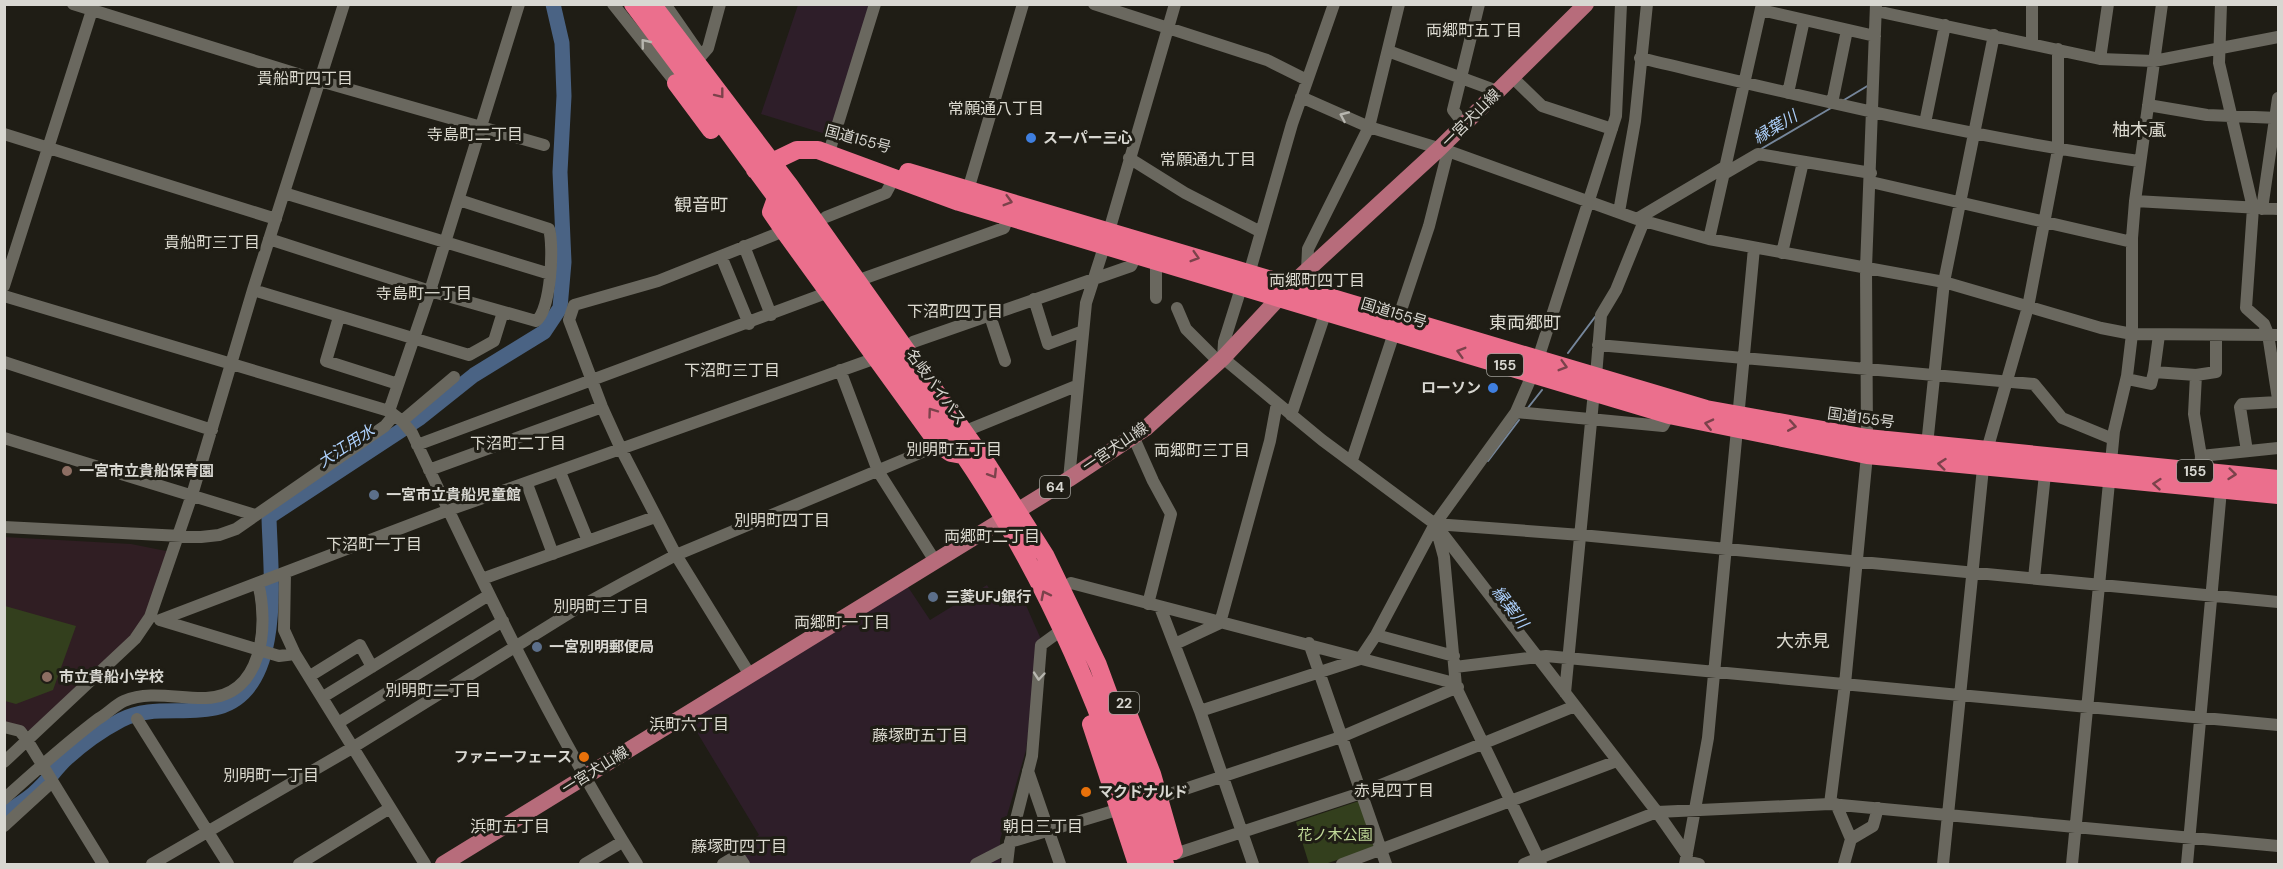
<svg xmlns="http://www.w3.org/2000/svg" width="2283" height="869" font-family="'DM Sans','Noto Sans JP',sans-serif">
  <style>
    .commercial { fill: #2e1e29 }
    .education { fill: #301e23 }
    .green { fill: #333f1d }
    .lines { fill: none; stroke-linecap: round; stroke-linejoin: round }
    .stream { stroke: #75869b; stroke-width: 2 }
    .river { stroke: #4a6384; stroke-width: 15 }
    .minor { stroke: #6a685f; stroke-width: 12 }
    .major { stroke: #b76c7b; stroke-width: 16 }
    .highway { stroke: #eb6f8d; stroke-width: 18 }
    .oneway { stroke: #b7b6af }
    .oneway2 { stroke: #7b424b }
    .shop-dot { fill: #3f7fe0; stroke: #1f1d15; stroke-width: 2 }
    .education-dot { fill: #8d6e63; stroke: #1f1d15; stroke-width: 2 }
    .service-dot { fill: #5c6f8a; stroke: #1f1d15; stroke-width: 2 }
    .food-dot { fill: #e8710a; stroke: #1f1d15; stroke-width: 2 }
    .labels { text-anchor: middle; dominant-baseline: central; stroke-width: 6; stroke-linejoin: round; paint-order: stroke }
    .shield { fill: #1f1d15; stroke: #a09f99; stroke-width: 1.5 }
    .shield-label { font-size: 14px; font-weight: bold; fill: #d8d7d1 }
    .street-label { font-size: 15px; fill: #d8d7d1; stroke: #1f1d15 }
    .poi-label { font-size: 15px; font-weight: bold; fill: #d8d7d1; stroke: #1f1d15; text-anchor: start }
    .park-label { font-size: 15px; fill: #c2da99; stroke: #1f1d15 }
    .neighbourhood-label { font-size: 16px; fill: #dcdad0; stroke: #1f1d15 }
    .water-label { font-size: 16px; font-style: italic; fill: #aed1fd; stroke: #1f1d15 }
    .quarter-label { font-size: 18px; fill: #dcdad0; stroke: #1f1d15 }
  </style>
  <rect width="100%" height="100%" fill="#1f1d15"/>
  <path class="commercial" d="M798,5H874L832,136L761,114Z
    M904,581L930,620L987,585L1000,607L1021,594L1040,637L1026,750L1000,840V864H748L738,849L759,835L689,719Z"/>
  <path class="education" d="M4,537L131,544L171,552L160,591L136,630L34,732L5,724Z"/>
  <path class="green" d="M5,606L76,626L53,690L16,704L5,701Z
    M1359,801L1374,848L1325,864H1309L1296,822Z"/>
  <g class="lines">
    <path class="stream" d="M1844,100L1869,85
      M1761,149L1831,108
      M1568,353L1595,317
      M1527,409L1542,390
      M1488,461L1519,420"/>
    <path class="river" d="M4,814C14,807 25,801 34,793C46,783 55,770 65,760C81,745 102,730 121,720C152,704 186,716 219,707C286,688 270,569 269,517L420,418L474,375L544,332L560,308L564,262L560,172L564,96L562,43L553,4"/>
    <path class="minor" d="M73,4L320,81L544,145
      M613,4L676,83
      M665,4L701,56L708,48L720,4
      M1094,4L1267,60L1307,80
      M2221,4L2219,63L2253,208L2246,308L2264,324L2268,334L2278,399
      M1761,10L1875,36
      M1876,11L2100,59L2154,61L2278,37
      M2032,43V4
      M1388,51L1497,91
      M1640,58C1806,97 1971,138 2139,161
      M2100,59L2108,4
      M1512,77L1542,106L1612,129
      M1788,93L1804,20
      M1301,97L1369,127L1448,151L1637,219L1709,239L1944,282L2101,328L2132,334L2278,335
      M1832,103L1847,30
      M2148,105L2207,115L2278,118
      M1925,123L1945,25
      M1464,124L1453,110L1479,4
      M4,134L276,219
      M830,149L875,4
      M1129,158L1185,193L1261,232
      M1722,175L1758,154L1871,173
      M1871,182L2132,242
      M968,190L1023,4
      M284,193L550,274
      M2135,201L2278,209
      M2262,209L2278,98
      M1619,212L1635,121L1647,4
      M826,217L886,193L894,178
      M1637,219L1723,168
      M1109,231L1175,4
      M269,239L430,291L536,321C551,310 554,246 549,229L459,200
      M1709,239L1762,4
      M744,246L771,315
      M1782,253L1803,162
      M721,256L749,324
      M1307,270L1308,249L1369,127L1399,4
      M1249,274L1292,124L1334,4
      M865,278L1004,228L1008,217
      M4,286L94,4
      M1241,288L1224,342L1223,358L1322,440L1435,524L1657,812L1687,855
      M253,290L469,355L494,341L503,312
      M4,296L389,411L402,421L412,433C481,580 551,727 637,864
      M1156,298V262
      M1034,299L1048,344L1083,331
      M1177,308L1186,329L1219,362
      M990,316L1005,361
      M1399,316L1429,226L1448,151
      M339,317L326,361L398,384
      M2159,335L2154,372L2196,375L2216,372V335
      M913,342L1131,266L1136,256
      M1598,345L2034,384L2062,418L2113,439
      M1538,359L1616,116L1621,4
      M4,362L212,430
      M840,370L878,471L935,561
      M2196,375L2194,414L2201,456
      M1596,376L1601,315L1616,290L1644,221
      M2127,379L2151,384L2154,372
      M389,411L430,291L519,4
      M1516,412L1663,426L1669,415
      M1291,415L1326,311
      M402,421L454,377
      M963,432L1076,386
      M1133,436L1153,481L1171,514L1148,604
      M4,438L255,515
      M1867,438L1866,268L1876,4
      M417,445L829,292
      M1927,445L1944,282L1994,35
      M1987,450L2028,307L2058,150V49
      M2247,451L2240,407L2242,404L2278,402
      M1352,460L1394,333
      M429,470L602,407
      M2200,471L2201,456L2278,448
      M560,472L588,541
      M1069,479L1086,303L1104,247
      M527,484L553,554
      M4,527L201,537L219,535L236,529L385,426L394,415
      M285,573L284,630L295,654
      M2034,578L2045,474
      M482,579L655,517
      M1071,583L1454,683L1541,864
      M1160,607L1200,711L1253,864
      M160,620L449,510L876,358
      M160,620L279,656L295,654L425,864
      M1376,635L1454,656
      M1309,643L1386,864
      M1175,644L1220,623L1270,441L1277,403
      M1455,667L1546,656L2278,725
      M750,675L676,555L621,449L602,407L569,320L574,305L658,281L784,231
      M310,676L360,645L372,667
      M1456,686L1444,557L1435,524L1581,535L2278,602
      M1565,693L1594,391
      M323,697L489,595
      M1200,711L1360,659L1376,635L1435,524L1516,412L1533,373
      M137,719L228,864
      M338,723L503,621
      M4,727L20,731L27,740L103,864
      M4,762L135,639L150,617L192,495L253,290L344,4
      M1028,771L1060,864
      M1158,798L1341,737L1458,687
      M4,799C35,771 65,744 98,719C107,714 115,705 124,701C150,690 179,699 206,698C263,696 269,626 258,583
      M1830,804L1845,684L1867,455
      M1836,804L1851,839L1844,864
      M4,826L52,782
      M1851,839L1873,826L1878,808
      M1010,842L1120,809
      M1175,854L1361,793L1575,706
      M1686,861L1699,864
      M152,864L352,748L576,609L625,582L676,555L939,445
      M299,864L390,808
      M585,864L622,842
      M723,864L738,855L744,864
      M976,864L1009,847
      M1007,864L1009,847L1032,756L1041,645L1063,629
      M1342,864L1617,761
      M1524,864L1657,812L1830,804L2278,846
      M1685,864L1708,738L1754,248
      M1943,864L1983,468
      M2072,864L2114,431L2127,376L2132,334V238L2135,201L2162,4
      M2187,864L2221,490"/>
    <path class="major" d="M443,864L1069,479L1146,428L1223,358L1291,285L1439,149L1586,4"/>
    <path class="highway" d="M633,4C710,106 784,208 859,311C909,379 962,446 1004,519C1068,627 1114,744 1150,864
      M652,4L790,186L989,467L1045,555L1098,665L1133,760L1165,864
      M676,83L711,130
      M755,170L797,150H818L959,202L1669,415L1867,455L2278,495
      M908,172L1706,409L1867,438L2278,479
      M776,198L771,212L784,231L939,445L951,453L962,455
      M1125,706L1152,774L1174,851
      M1091,724L1137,864"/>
  </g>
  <defs><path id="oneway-chevron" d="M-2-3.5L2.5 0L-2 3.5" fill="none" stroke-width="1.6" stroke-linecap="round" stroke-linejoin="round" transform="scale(1.5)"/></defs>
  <g class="oneway">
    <use href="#oneway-chevron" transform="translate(645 43) rotate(-129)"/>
    <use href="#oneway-chevron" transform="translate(1344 116) rotate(-156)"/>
    <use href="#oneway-chevron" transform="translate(1039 676) rotate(95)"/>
  </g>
  <g class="oneway2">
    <use href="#oneway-chevron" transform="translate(720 94) rotate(52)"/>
    <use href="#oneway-chevron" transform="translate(1008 201) rotate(16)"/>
    <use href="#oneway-chevron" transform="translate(1195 257) rotate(17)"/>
    <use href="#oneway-chevron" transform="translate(1461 352) rotate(-164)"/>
    <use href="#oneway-chevron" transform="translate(1563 366) rotate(16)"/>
    <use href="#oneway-chevron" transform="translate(932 412) rotate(-126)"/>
    <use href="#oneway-chevron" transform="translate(1709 424) rotate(-167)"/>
    <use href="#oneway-chevron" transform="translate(1792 426) rotate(10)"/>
    <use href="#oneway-chevron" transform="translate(1942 464) rotate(-174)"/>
    <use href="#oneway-chevron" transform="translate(993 474) rotate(58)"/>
    <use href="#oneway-chevron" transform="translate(2232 474) rotate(6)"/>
    <use href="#oneway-chevron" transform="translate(2157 484) rotate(-175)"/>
    <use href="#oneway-chevron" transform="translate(1045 595) rotate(-117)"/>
  </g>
  <g class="shop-dot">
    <circle cx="1031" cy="138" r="6"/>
    <circle cx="1493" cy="388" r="6"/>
  </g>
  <g class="education-dot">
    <circle cx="67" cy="471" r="6"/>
    <circle cx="47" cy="677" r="6"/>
  </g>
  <g class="service-dot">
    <circle cx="374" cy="495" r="6"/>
    <circle cx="933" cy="597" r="6"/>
    <circle cx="537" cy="647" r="6"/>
  </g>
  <g class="food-dot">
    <circle cx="584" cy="757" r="6"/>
    <circle cx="1086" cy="792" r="6"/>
  </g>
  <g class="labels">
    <g class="shield">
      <rect x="1487" y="354" width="36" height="22" rx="4.5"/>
      <rect x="2177" y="460" width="36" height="22" rx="4.5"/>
      <rect x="1040" y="476" width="30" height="22" rx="4.5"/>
      <rect x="1109" y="692" width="30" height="22" rx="4.5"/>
    </g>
    <g class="shield-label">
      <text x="1505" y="365">155</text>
      <text x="2195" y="471">155</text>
      <text x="1055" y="487">64</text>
      <text x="1124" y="703">22</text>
    </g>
    <g class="street-label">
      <text transform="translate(1471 118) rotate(-45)">一宮犬山線</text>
      <text transform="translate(858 139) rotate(15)">国道155号</text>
      <text transform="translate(1394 313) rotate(17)">国道155号</text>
      <text transform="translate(936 387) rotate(54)">名岐バイパス</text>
      <text transform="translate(1861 418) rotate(8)">国道155号</text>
      <text transform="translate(1115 447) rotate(-34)">一宮犬山線</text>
      <text transform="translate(595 770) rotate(-32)">一宮犬山線</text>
    </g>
    <g class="poi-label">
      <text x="1043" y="138">スーパー三心</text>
      <text x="1481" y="388" text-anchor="end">ローソン</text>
      <text x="79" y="471">一宮市立貴船保育園</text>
      <text x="386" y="495">一宮市立貴船児童館</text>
      <text x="945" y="597">三菱UFJ銀行</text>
      <text x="549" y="647">一宮別明郵便局</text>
      <text x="59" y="677">市立貴船小学校</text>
      <text x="572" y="757" text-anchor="end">ファニーフェース</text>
      <text x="1098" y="792">マクドナルド</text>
    </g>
    <g class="park-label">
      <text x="1335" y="835">花ノ木公園</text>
    </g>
    <g class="neighbourhood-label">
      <text x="1474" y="30">両郷町五丁目</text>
      <text x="305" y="78">貴船町四丁目</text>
      <text x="996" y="108">常願通八丁目</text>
      <text x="475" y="134">寺島町二丁目</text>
      <text x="1208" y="159">常願通九丁目</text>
      <text x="212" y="242">貴船町三丁目</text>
      <text x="1317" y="280">両郷町四丁目</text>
      <text x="424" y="293">寺島町一丁目</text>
      <text x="955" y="311">下沼町四丁目</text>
      <text x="732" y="370">下沼町三丁目</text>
      <text x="518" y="443">下沼町二丁目</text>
      <text x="954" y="449">別明町五丁目</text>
      <text x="1202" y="450">両郷町三丁目</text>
      <text x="782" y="520">別明町四丁目</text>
      <text x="992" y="536">両郷町二丁目</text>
      <text x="374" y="544">下沼町一丁目</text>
      <text x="601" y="606">別明町三丁目</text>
      <text x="842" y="622">両郷町一丁目</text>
      <text x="433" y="690">別明町二丁目</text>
      <text x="689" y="724">浜町六丁目</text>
      <text x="920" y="735">藤塚町五丁目</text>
      <text x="271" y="775">別明町一丁目</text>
      <text x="1394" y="790">赤見四丁目</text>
      <text x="510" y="826">浜町五丁目</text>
      <text x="1043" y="826">朝日三丁目</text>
      <text x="739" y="846">藤塚町四丁目</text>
    </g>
    <g class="water-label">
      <text transform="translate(1775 127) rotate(-31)">縁葉川</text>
      <text transform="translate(346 446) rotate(-33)">大江用水</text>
      <text transform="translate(1510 607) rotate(53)">縁葉川</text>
    </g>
    <g class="quarter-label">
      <text x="2139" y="130">柚木颪</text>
      <text x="701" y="205">観音町</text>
      <text x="1525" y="323">東両郷町</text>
      <text x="1803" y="641">大赤見</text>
    </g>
  </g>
  <rect width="2283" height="869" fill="none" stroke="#d8d7d1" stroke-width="12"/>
</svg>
